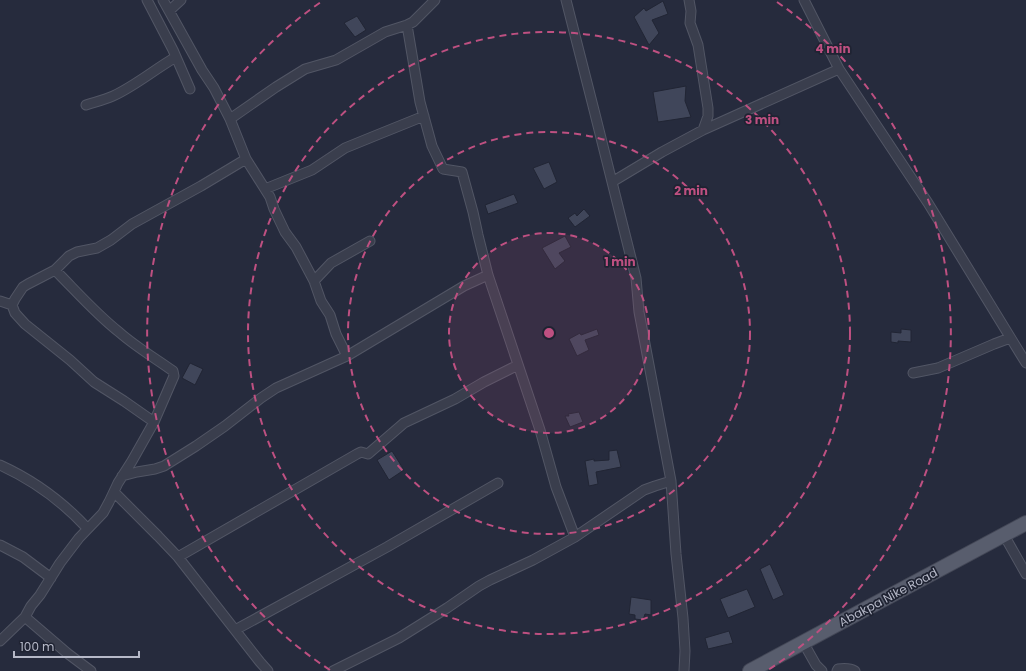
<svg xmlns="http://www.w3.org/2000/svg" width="1026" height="671" font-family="Poppins,sans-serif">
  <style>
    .building { fill: #40465a; stroke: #212534 }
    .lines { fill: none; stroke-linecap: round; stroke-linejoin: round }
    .street-casing { stroke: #525665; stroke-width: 11 }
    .primary-casing { stroke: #434756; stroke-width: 16 }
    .street { stroke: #3a3e4d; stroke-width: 9 }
    .primary { stroke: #585d6d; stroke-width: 14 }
    .ring { fill: none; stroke: #be5081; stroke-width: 2; stroke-dasharray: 7 5 }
    .labels { text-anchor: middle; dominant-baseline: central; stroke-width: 3.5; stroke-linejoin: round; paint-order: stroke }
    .street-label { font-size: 12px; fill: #b6b9c8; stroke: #1f2332 }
    .centre { fill: #be5081; stroke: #1f2332; stroke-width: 2 }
    .ring-label { font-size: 12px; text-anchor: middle; font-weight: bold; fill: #be5081; stroke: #1f2332; stroke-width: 3.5; stroke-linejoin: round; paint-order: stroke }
  </style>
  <rect width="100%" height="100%" fill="#262b3d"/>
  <path class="building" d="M663,1L668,14L652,20L659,33L649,45L634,17L644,8L646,11Z
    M357,16L366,30L355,37L344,23Z
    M686,86L685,101L691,117L658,122L653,92Z
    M549,162L557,182L544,189L533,168Z
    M514,194L518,203L488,214L485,205Z
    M584,209L590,216L575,227L568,218L575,213L577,216Z
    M565,236L571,247L559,253L565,261L555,269L542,248Z
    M597,329L599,335L585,340L589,350L577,356L569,339L580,333L581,335Z
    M901,329L911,330V342L898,341V343L891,342V332L901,333Z
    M190,363L203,369L195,385L182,378Z
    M579,412L583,422L570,427L565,416H569L568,414Z
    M617,450L621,467L596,472L598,484L589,486L585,461L594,459V461L609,460V451Z
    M392,451L404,470L389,480L377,460Z
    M770,564L784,595L773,600L760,569Z
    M747,589L755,607L728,618L720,599Z
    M631,597L651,600V615L645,614L643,620L635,619V615L629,614Z
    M729,631L733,643L708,649L705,638Z"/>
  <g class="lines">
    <defs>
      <path id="street" d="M147,0L173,50L190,89
        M163,0L202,70L214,88L230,119L246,159L270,197L274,209L285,232L296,247L314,281L321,301L330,315L336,334L347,356
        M566,0L594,110L636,278L639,312L671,481L676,554L683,618L685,651L684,671
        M689,0L691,11L690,23L698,45L708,108V116L703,130
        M804,0L839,69L928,203L1026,363
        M169,11L181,0
        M407,25L420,102L432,146L443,169L462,172L473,212L478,235L488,275L540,430L556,487L575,537
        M86,105C95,102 104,100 113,96C135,86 155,69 176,57
        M230,119L276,87L305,69L336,60L385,32L407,25L413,22L435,0
        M612,182L662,152L703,130L839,69
        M265,189L312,170L345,148L372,137L424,116
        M314,281L331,263L370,241
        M0,301L12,305
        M913,373L938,368L994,344L1010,338
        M154,422L124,401L94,382L70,360L25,324L15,313L12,305L15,299L23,287L28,284L55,270L69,256L77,252L97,248L111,240L132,224L201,186L246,159
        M0,465C33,480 63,502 87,528
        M122,476L137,472L155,469L164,466L196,446L225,426L261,398L276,388L347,356L464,286L488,275
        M114,492L158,536L178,557L260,662L268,671
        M1004,535L1026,574
        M0,545L23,557L51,578
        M178,557L357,454L361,452L368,454L404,423L455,399L484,382L518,365
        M25,617L67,653L91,671
        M235,630L387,547L498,483
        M0,641L25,617L31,606L40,595L60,563L79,538L103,513L109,502L118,483L132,461L154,422L174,376L173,371C155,358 136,347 119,332C96,314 76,291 55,270
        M803,642L816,665L822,671
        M333,671L399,638L447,608L479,586L490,580L533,560L575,537L644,490L655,486L671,481
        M837,671L838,669C845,668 850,668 855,671"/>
      <path id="primary" d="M750,671L1026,523"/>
    </defs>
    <use href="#street" class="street-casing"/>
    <use href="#primary" class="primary-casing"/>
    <use href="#street" class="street"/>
    <use href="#primary" class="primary"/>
  </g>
  <circle cx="549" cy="333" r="100" fill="#be5081" fill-opacity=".12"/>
  <g class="ring">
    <circle cx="549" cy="333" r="100"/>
    <circle cx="549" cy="333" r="201"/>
    <circle cx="549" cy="333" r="301"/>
    <path d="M330 670A402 402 0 0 1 321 2M777 2A402 402 0 0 1 768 670"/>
  </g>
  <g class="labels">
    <g class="street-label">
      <text transform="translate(888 597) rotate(-28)">Abakpa Nike Road</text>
    </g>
  </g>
  <circle cx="549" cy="333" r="6" class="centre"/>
  <g class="ring-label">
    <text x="833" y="53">4 min</text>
    <text x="762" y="124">3 min</text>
    <text x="691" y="195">2 min</text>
    <text x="620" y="266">1 min</text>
  </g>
  <path d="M14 651v6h125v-6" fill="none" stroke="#b6b9c8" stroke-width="2"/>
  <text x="20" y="651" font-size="12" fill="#b6b9c8" stroke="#1f2332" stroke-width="3" paint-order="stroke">100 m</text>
</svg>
